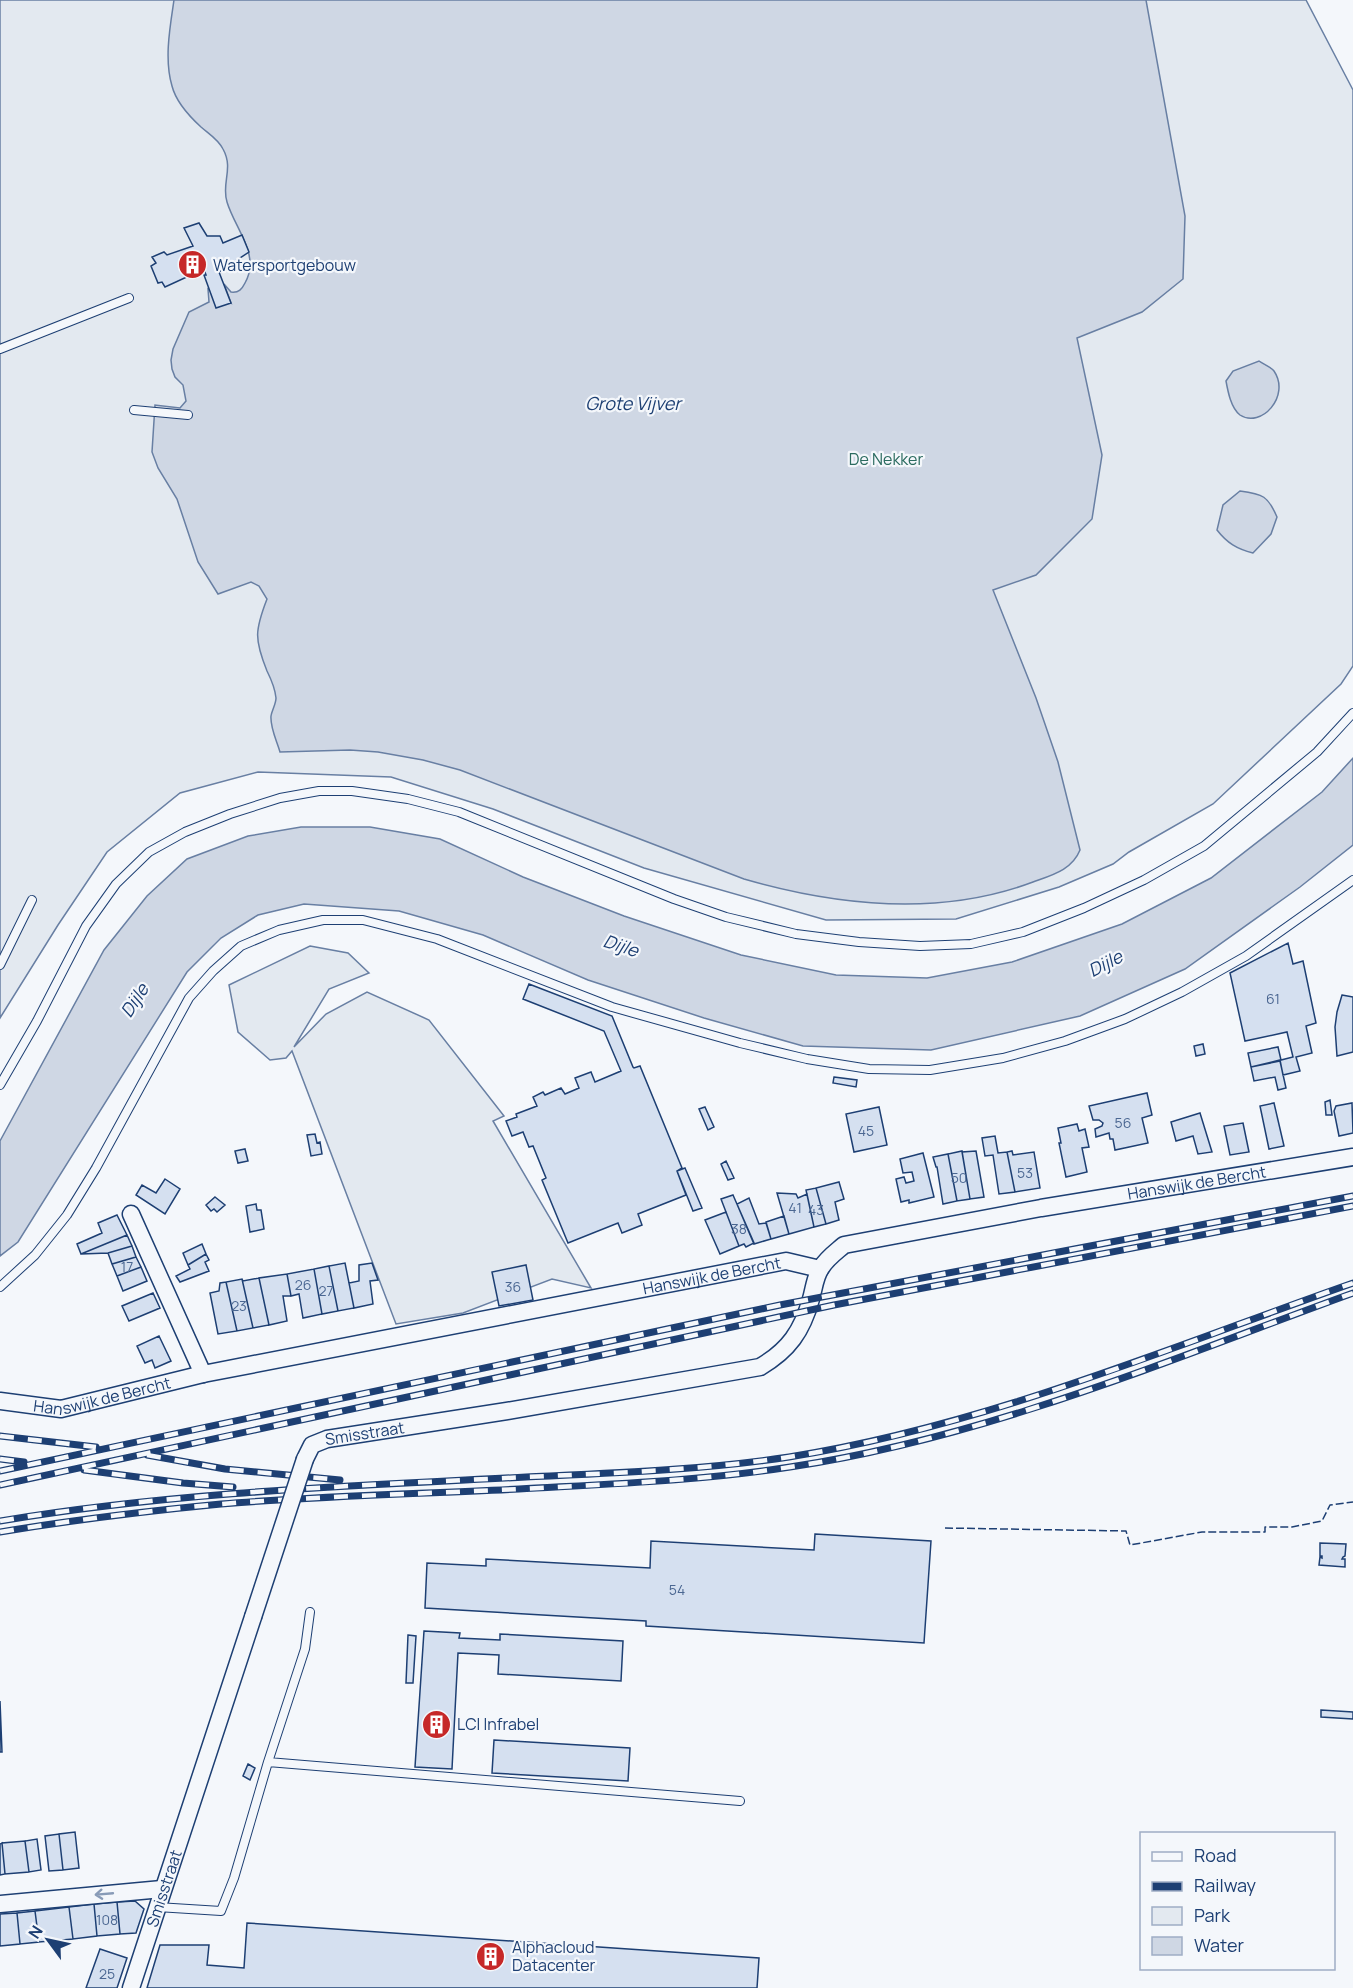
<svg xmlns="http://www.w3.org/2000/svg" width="1353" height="1988" font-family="Manrope,sans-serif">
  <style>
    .green { fill: #e3e9f0; stroke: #687fa3; stroke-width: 1.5 }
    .water { fill: #cfd7e4; stroke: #687fa3; stroke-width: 1.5 }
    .building { fill: #d5e0f0; stroke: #1d3f73; stroke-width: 1.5 }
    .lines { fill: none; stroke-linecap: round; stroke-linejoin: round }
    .lane-casing { stroke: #1d3f73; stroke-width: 10 }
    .street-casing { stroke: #1d3f73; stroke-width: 19 }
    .lane { stroke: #f4f7fb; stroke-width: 8 }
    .street { stroke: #f4f7fb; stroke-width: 16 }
    .rail-casing { stroke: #1d3f73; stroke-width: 7 }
    .rail { stroke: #f4f7fb; stroke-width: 4.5; stroke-dasharray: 14; stroke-linecap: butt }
    .street-bridge-casing { stroke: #1d3f73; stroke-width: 19; stroke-linecap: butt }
    .street-bridge { stroke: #f4f7fb; stroke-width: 16 }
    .fence { stroke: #1d3f73; stroke-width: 1.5; stroke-dasharray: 8 3; stroke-linecap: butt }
    .oneway { stroke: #889bb7 }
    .labels { text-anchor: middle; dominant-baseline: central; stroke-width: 4.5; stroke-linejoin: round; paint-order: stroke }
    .number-label { font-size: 14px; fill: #4b6792 }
    .poi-label { font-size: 16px; fill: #1d3f73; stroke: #f4f7fb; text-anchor: start }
    .park-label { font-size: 16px; fill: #2c6c60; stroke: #f4f7fb }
    .street-label { font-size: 16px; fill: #1d3f73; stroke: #f4f7fb }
    .water-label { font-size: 18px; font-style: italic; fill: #1d3f73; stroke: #f4f7fb }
  </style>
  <rect width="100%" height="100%" fill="#f4f7fb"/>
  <path class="green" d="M0,0H1306L1353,90V666L1341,684L1213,804L1129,852L1113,864L1059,887L956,919L826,920L644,868L493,809L391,777L258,772L180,793L107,852L58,925L0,1018Z
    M310,946L348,953L369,973L329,989L294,1047L326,1014L367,992L429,1020L504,1116L493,1121L591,1288L552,1279L463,1313L396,1324L292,1051L286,1058L270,1060L238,1032L229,985Z"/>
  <path class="water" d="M174,0H1146L1185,216L1183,279L1142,312L1077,338L1102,455L1092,519L1036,575L993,590L1036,698L1058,762L1080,850C1072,870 1052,875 1033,882C940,917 838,906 744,879L460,770L423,760L378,752L350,750L280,752C277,741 270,728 271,716C272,710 276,704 276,698C275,688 271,679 267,671C254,639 255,630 267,599L259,586L251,582L218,594L198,562L177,499L158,468L152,452L155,405L180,408L186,401L183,385L175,377L172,369L171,360L173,349L189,312L209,302L208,289L231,303L224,284L231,292C239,293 242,289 245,283C261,255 235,229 227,202C221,183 234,169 223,149C218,139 209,134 201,127C189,116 176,102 172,86C164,59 170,27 174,0Z
    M1259,361C1263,364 1271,367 1274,371C1291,396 1261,429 1240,415C1231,408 1228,392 1226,381L1233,371Z
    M1240,491C1263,494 1268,496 1277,517L1271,534L1253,553C1237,549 1227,543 1217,530L1223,505Z
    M1353,758V845L1300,887L1185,969L1080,1016L931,1050L803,1046L704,1018L588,980L483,935L399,911L304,904L258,915L221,938L187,972L18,1242L0,1256V1141L104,950L147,896L187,859L248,836L301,827H370L440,839L523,877L624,916L741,955L836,975L927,978L1012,962L1122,924L1211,878L1322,792Z"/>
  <path class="building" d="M199,223L207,236H220L223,243L242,235L249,252L219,272L231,303L216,308L204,275H206L204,269L165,287L162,282L158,283L151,266L156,263L152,257L164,252L167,255L193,246L184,228Z
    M1288,943L1293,964L1303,961L1316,1023L1306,1026L1312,1053L1296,1057L1300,1071L1283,1075L1280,1060L1251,1067L1248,1053L1278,1047L1281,1060L1293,1057L1287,1032L1245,1041L1230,973Z
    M529,984L612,1016L633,1067L634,1068L640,1066L682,1168L677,1171L686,1195L638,1214L642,1225L622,1233L618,1223L568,1243L542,1180L546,1178L533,1146L529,1147L523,1132L512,1136L506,1121L517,1117L516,1114L537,1106L533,1097L543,1092L545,1095L561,1088L565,1094L579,1088L575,1078L591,1072L595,1082L621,1071L604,1031L523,999Z
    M1342,995L1353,997V1052L1337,1056L1335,1027L1337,1012Z
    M1203,1044L1205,1054L1196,1056L1194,1046Z
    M1280,1061L1286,1088L1278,1090L1275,1077L1254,1081L1251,1067Z
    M834,1077L857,1080L856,1087L833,1083Z
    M1147,1093L1152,1115L1142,1118L1148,1143L1115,1150L1113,1139H1110L1109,1133L1096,1137L1095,1129L1102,1126L1103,1123L1099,1120H1093L1089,1106Z
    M1330,1100L1332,1115H1326L1325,1102Z
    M1274,1103L1284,1146L1269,1149L1260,1106Z
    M1352,1103L1353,1133L1339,1136L1334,1111L1336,1106Z
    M705,1107L714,1127L708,1130L699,1109Z
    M879,1107L887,1145L854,1152L846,1114Z
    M1200,1113L1212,1152L1198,1154L1193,1136L1176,1141L1171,1122Z
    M1243,1123L1249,1152L1230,1155L1224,1126Z
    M1077,1124L1079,1131L1085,1129L1089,1147L1082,1148L1087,1172L1066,1177L1059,1143H1061L1058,1128Z
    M315,1134L317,1143L320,1142L322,1154L311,1156L307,1135Z
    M995,1136L998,1153L1007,1152L1015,1192L999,1194L993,1155L985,1156L982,1138Z
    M245,1149L248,1161L238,1163L235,1151Z
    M962,1151L970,1199L957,1201L948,1154Z
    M976,1151L984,1197L970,1199L962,1152Z
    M1012,1151L1013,1155L1034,1152L1040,1188L1015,1192L1007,1152Z
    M923,1153L934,1197L909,1203V1200L901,1202L896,1179L904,1177L906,1183L914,1181L912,1172L903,1173L900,1159Z
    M948,1154L957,1201L943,1204L937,1167H936L933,1157Z
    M726,1161L734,1178L728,1180L721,1164Z
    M685,1168L702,1208L693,1211L677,1171Z
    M165,1179L180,1189L165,1214L136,1195L142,1185L156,1193Z
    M839,1182L844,1199L835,1202L839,1220L826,1224L816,1188Z
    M816,1188L826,1224L814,1227L806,1190Z
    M777,1193L796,1194L798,1198L807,1194L814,1227L789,1234Z
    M733,1195L754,1243L746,1247L744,1244L739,1246L721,1199Z
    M215,1197L225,1205L217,1212L214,1209L211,1211L206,1205Z
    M749,1198L759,1224L766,1223L771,1239L754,1244L737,1204Z
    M256,1204L257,1210H261L264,1229L250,1232L246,1206Z
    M726,1212L739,1246L720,1254L705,1220Z
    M117,1215L127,1235L81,1254L77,1244L102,1233L98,1223Z
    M784,1216L789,1234L771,1239L766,1222Z
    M127,1235L132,1246L108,1253L81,1254Z
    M202,1244L206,1254L188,1265L183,1253Z
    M132,1246L136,1257L112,1264L108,1253Z
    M206,1254L209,1260L205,1262L209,1271L180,1282L176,1276L190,1269L188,1265Z
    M136,1257L141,1267L117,1276L112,1264Z
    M345,1263L354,1308L338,1311L329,1266Z
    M372,1263L378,1280L370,1281L373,1304L354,1308L349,1283L359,1281V1265Z
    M526,1265L533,1300L499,1306L492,1272Z
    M329,1266L338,1311L322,1314L314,1269Z
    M141,1267L147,1281L123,1291L117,1276Z
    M314,1269L322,1314L303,1318L299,1294L291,1296L287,1274Z
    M287,1274L291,1296H283L287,1321L269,1325L259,1278Z
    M259,1278L269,1325L253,1328L242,1279L243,1281Z
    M242,1279L253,1328L237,1331L226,1282Z
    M226,1282L237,1331L218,1334L210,1293L219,1291L220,1283Z
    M153,1293L160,1308L129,1321L122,1306Z
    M159,1336L171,1361L155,1368L152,1360L145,1363L137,1346Z
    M815,1534L931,1541L924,1643L646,1626V1621L425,1608L427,1563L486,1566V1559L650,1568L651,1541L814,1550Z
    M1320,1543L1346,1544L1345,1556L1343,1557L1342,1559H1345V1567L1319,1565L1320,1557L1322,1558V1556H1320Z
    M424,1631L460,1633L459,1638L500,1640V1634L623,1641L621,1681L498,1674L499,1655L458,1653L452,1769L415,1767Z
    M408,1635L416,1636L413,1683H406Z
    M0,1701L2,1752H0Z
    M1321,1710L1353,1712V1719L1321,1717Z
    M494,1740L630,1748L628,1781L492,1773Z
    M248,1764L255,1768L250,1780L243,1776Z
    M75,1832L79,1868L63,1870L59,1834Z
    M59,1834L63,1870L49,1871L45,1836Z
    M37,1839L41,1870L29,1872L25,1841Z
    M25,1841L29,1872L5,1874L2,1843Z
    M2,1843L5,1874L0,1875V1844Z
    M135,1901L144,1909L136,1933L120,1934L117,1902Z
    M117,1902L120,1934L97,1936L94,1904Z
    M94,1904L97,1936L73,1939L69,1907Z
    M69,1907L73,1939L39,1942L35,1911Z
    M35,1911L39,1942L20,1944L17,1913Z
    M17,1913L20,1944L0,1946V1914Z
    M247,1923L759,1958L757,1988H147L160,1945H209L207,1965L244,1968Z
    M100,1949L127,1958L117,1988H86Z"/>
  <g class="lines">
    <defs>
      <path id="lane" d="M0,349L129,298
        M134,410L188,415
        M0,965L32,900
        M0,1085L37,1021L86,926L116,884L149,852L185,832L230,814L280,798L319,791H352L408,799L459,812L674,899L726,917L796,934L859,942L920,946L971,944L1023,932L1084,908L1144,880L1204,846L1317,752L1353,713
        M0,1287L35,1255L67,1215L96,1168L189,998L213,971L241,946L279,930L323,920H363L437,939L612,1007L740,1043L807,1059L869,1069L930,1070L1003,1058L1065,1041L1125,1019L1182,992L1246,956L1353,880
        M268,1762L740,1801
        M157,1907L221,1911L234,1878L268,1762L305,1649L310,1612"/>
      <g id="street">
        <path d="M131,1214L203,1374"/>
        <path id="s1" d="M0,1401L61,1409L203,1374L786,1261L820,1269"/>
        <path id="s2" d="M305,1459L312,1445L327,1439L507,1411L760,1367C789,1350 802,1331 811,1299C814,1289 815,1276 821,1268C827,1258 836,1252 844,1245L1041,1208L1353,1157"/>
        <path d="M0,1904L162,1889"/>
        <path id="s3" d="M131,1988L253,1617"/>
      </g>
    </defs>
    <use href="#lane" class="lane-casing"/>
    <use href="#street" class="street-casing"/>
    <use href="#lane" class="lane"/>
    <use href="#street" class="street"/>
    <defs>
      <path id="rail" d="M0,1436L96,1447
        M147,1455L225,1469L340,1480
        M0,1459L24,1462
        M84,1470L183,1483L233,1487
        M0,1471L780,1305L1353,1196
        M0,1485L834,1305L1353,1206
        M0,1521C174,1492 350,1486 526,1477C614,1473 702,1470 789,1457C985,1426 1168,1348 1353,1283
        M0,1532C73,1520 147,1511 221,1504C320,1496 420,1494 519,1489C610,1484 700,1481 790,1467C985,1438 1169,1360 1353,1293"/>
    </defs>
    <use href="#rail" class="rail-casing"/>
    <use href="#rail" class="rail"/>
    <defs>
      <path id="street-bridge" d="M253,1617L305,1459"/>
    </defs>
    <use href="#street-bridge" class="street-bridge-casing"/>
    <use href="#street-bridge" class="street-bridge"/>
    <path class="fence" d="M945,1528L1126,1531L1130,1545L1202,1532H1265V1527H1292L1322,1521L1330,1505L1353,1502"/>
  </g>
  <defs><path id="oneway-shaft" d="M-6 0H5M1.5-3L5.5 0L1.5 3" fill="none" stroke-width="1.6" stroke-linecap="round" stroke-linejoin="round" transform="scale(1.5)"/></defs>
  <use class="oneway" href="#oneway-shaft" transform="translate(104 1894) rotate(175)"/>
  <defs>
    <symbol id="building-disc" viewBox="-11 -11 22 22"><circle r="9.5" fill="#c62828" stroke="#f4f7fb"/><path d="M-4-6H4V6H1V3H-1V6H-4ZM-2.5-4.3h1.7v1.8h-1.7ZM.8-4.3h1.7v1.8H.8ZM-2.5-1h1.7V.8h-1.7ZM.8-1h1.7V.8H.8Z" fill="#fff"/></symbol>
  </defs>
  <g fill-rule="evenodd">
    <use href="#building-disc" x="176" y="248" width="33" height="33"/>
    <use href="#building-disc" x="420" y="1708" width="33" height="33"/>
    <use href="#building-disc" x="474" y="1940" width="33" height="33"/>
  </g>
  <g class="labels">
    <g class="number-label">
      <text x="1273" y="998">61</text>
      <text x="1123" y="1122">56</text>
      <text x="866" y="1130">45</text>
      <text x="1025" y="1172">53</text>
      <text x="959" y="1177">50</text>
      <text x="795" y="1207">41</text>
      <text x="816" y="1209">43</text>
      <text x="739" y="1228">38</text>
      <text x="127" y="1266">17</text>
      <text x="303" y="1284">26</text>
      <text x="513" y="1286">36</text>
      <text x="326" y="1290">27</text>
      <text x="239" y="1305">23</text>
      <text x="677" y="1589">54</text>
      <text x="107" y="1919">108</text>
      <text x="107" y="1973">25</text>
    </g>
    <g class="poi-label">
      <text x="213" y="265">Watersportgebouw</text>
      <text x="457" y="1724">LCI Infrabel</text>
      <text x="512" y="1947">Alphacloud<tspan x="512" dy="18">Datacenter</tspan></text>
    </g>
    <g class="park-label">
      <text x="886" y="459">De Nekker</text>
    </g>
    <g class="street-label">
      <text stroke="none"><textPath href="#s2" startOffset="982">Hanswijk de Bercht</textPath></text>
      <text stroke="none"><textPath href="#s1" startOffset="726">Hanswijk de Bercht</textPath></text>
      <text stroke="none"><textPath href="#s1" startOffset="104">Hanswijk de Bercht</textPath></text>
      <text stroke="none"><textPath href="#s2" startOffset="70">Smisstraat</textPath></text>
      <text stroke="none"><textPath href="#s3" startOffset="105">Smisstraat</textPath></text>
    </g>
    <g class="water-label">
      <text x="633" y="403">Grote Vijver</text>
      <text transform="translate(621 945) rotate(18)">Dijle</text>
      <text transform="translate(1105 963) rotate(-28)">Dijle</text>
      <text transform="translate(134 1000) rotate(-57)">Dijle</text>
    </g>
  </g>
  <rect x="1140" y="1832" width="195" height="138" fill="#f4f7fb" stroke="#9eadc5" stroke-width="1.5"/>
  <rect x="1152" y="1852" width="30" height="9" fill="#f4f7fb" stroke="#9eadc5" stroke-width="1.5"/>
  <text x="1194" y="1862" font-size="18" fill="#1d3f73">Road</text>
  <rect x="1152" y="1882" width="30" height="9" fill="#1d3f73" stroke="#9eadc5" stroke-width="1.5"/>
  <text x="1194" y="1892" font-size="18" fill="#1d3f73">Railway</text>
  <rect x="1152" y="1907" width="30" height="18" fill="#e3e9f0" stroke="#9eadc5" stroke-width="1.5"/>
  <text x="1194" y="1922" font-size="18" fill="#1d3f73">Park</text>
  <rect x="1152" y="1937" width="30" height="18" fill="#cfd7e4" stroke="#9eadc5" stroke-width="1.5"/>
  <text x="1194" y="1952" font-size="18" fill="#1d3f73">Water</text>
  <g transform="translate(48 1940) rotate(303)" stroke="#f4f7fb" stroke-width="4.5" paint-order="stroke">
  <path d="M0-4.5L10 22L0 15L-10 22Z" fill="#1d3f73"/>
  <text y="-9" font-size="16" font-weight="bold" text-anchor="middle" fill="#1d3f73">N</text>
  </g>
</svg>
